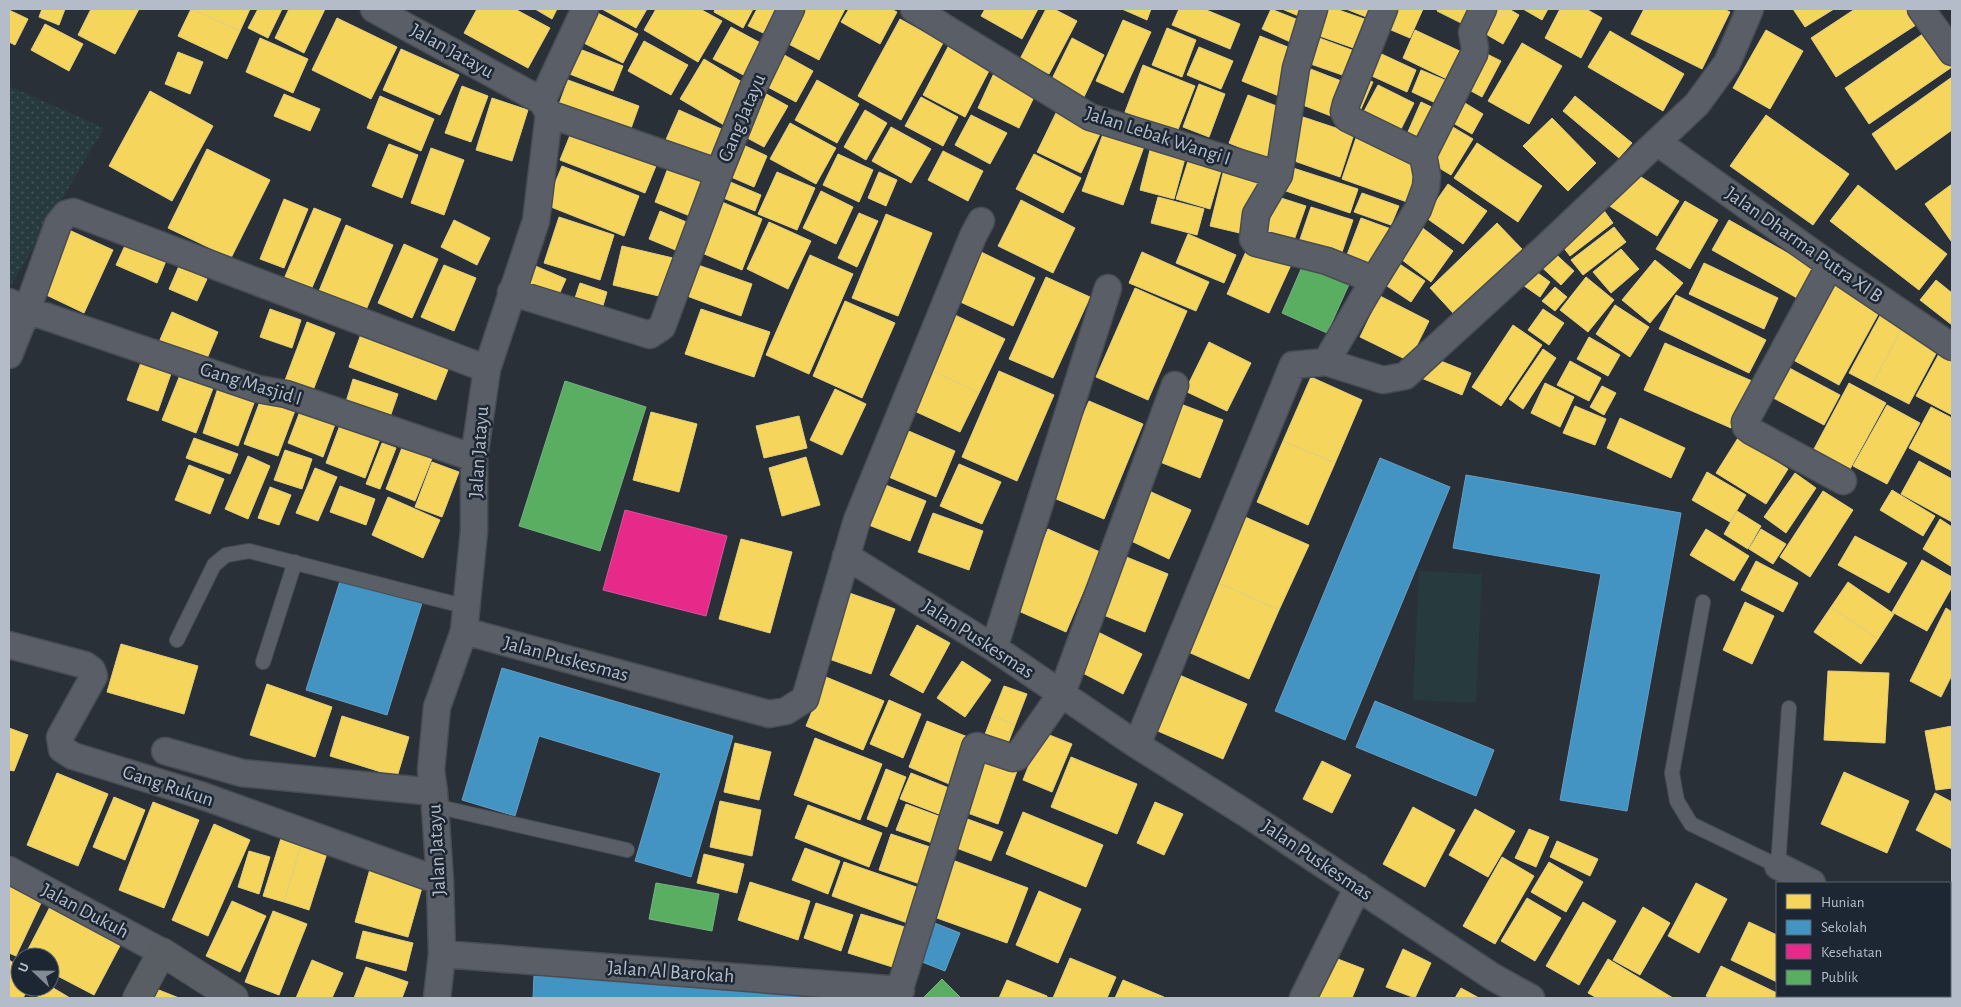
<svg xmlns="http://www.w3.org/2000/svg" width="1961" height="1007" font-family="'Alegreya Sans',sans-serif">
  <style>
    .park { fill: url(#park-dots) }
    .pitch { fill: #273a3e }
    .homes { fill: #f6d55c; stroke: #e2ce7d }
    .schools { fill: #4393c3; stroke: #659fc5 }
    .health { fill: #e7298a; stroke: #d8559d }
    .public { fill: #5aae61; stroke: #75b280 }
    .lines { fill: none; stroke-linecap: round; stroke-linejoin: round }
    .lane-casing { stroke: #484c53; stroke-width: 16 }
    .street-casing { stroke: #484c53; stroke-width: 29 }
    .secondary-casing { stroke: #484c53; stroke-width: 30 }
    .lane { stroke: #5a5e66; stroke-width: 14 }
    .street { stroke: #5a5e66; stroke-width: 26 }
    .secondary { stroke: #595d64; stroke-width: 28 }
    .labels { text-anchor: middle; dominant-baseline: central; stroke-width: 5; stroke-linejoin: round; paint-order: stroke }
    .street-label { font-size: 20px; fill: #b4bcc9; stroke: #1d2633 }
  </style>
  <defs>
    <pattern id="park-dots" width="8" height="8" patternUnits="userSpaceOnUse" patternTransform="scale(1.25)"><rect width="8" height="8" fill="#273a3e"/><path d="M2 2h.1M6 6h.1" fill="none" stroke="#445559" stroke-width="1.8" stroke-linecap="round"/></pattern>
  </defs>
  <rect width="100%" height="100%" fill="#2a3038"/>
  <path class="park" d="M9,86L104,128L10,287L9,286Z"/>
  <path class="pitch" d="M1419,571L1482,574L1476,703L1413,700Z"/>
  <path class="homes" d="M42,9H65L59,25L39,17Z
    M91,9H139L115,54L78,35Z
    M191,9H250L240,31Z
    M191,9L240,31L227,59L178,36Z
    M258,9H282L268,38L248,28Z
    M289,9H325L304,53L275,38Z
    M477,9H515L550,28L528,68L464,33Z
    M535,9H557L552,19Z
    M590,9L638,34L623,63L574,38Z
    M602,9H647L636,28Z
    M656,9H700L722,21L698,62L644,30Z
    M715,9H753L743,28L714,12Z
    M757,9H786L772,37L748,26Z
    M797,9H845L819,60L781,40Z
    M849,9H891L897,12L880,44L841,22Z
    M985,9H1038L1022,39L981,16Z
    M1046,9H1054L1077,21L1049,74L1020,59Z
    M1122,9H1151L1147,20Z
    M1179,9H1204L1240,24L1230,49L1172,25Z
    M1271,9L1306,23L1297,45L1262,29Z
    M1282,9H1310L1306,19Z
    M1323,9H1336L1373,22L1362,51L1314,34Z
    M1346,9H1378L1374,20Z
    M1392,9H1423L1410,38L1384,27Z
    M1438,9H1468L1461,23L1437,11Z
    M1488,9H1509L1519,15L1503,44L1477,29Z
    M1523,9H1548L1542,20Z
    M1560,9H1586L1602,18L1581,58L1545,38Z
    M1644,9H1724L1730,12L1702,69L1631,34Z
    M1793,9H1834L1805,27Z
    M1855,9H1910L1919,23L1836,77L1811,38Z
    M9,10L28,19L15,45L9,42Z
    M337,18L397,47L371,99L312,70Z
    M900,19L943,43L901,120L858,96Z
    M1123,20L1151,32L1123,93L1096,81Z
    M45,24L83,44L69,71L31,50Z
    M731,27L768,47L751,79L713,59Z
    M1167,28L1196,40L1182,77L1152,65Z
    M1415,30L1466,54L1453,82L1403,58Z
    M1766,30L1803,51L1770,109L1733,88Z
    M1610,31L1684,74L1663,111L1588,67Z
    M1927,31L1952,67L1869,124L1845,88Z
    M1311,35L1360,53L1351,78L1302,61Z
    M1260,36L1298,51L1279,96L1242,81Z
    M260,38L308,59L293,93L246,72Z
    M1072,38L1104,55L1082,101L1049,85Z
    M644,41L688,65L671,95L628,71Z
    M1522,43L1562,66L1529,124L1488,101Z
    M949,45L991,67L965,117L923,95Z
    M572,46L623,66L613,91L562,71Z
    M1199,47L1233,61L1221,89L1187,75Z
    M401,49L459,75L440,115L383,90Z
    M1373,50L1416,70L1407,92L1363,72Z
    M1481,51L1501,61L1482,97L1462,86Z
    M178,52L203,62L190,94L165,84Z
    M779,52L813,71L796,102L762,84Z
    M704,59L747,85L724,125L680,99Z
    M1143,65L1195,86L1177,132L1125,112Z
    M1308,68L1349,84L1336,118L1295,102Z
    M1421,70L1452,83L1442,106L1412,92Z
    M995,71L1037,91L1019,128L978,108Z
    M1361,76L1373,82L1360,111L1348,105Z
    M1952,77V130L1896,170L1872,134Z
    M568,80L639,106L629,134L558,107Z
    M817,80L859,104L837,143L795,120Z
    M1199,84L1225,94L1209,137L1183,127Z
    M1378,85L1414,103L1398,135L1361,117Z
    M462,86L488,96L471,142L445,133Z
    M150,91L213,126L172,201L109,166Z
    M761,91L788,106L764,147L738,133Z
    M284,94L320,109L310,131L274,116Z
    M1248,95L1287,110L1268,159L1229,143Z
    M380,96L434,119L421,151L367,128Z
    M1575,96L1632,143L1619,158L1563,111Z
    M921,97L958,117L943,146L905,126Z
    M492,98L528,110L512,161L476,150Z
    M1460,100L1483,114L1472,134L1448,120Z
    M1421,102L1440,111L1425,142L1407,134Z
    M679,110L728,132L711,166L664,144Z
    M865,110L887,123L866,160L844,147Z
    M1056,113L1100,134L1081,173L1037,152Z
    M971,115L1007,133L990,164L955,145Z
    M1297,115L1354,134L1340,177L1283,157Z
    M1766,115L1849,174L1813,225L1730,166Z
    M1552,118L1596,163L1568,191L1523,146Z
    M790,123L836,148L816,184L770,159Z
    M1106,126L1146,141L1123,205L1082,191Z
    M1451,126L1473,139L1451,175L1429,162Z
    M891,127L931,149L911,183L872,161Z
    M573,128L658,161L645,193L560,160Z
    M1356,138L1421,161L1407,202L1342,179Z
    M737,142L767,156L754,187L724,174Z
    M1152,142L1187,151L1174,199L1140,190Z
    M1477,143L1542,186L1518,222L1454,178Z
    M389,144L418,155L402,198L372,186Z
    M431,148L464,160L444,215L411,203Z
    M207,149L270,180L231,258L168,228Z
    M943,151L983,171L968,201L928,180Z
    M838,154L873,170L859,202L823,185Z
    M1034,154L1081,178L1063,213L1016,189Z
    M1189,158L1222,168L1210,209L1176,199Z
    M671,160L712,175L695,218L655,202Z
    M1225,165L1263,174L1248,235L1210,226Z
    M562,166L639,196L624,236L546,205Z
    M1290,167L1358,189L1350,213L1283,190Z
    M1630,170L1679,201L1657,236L1608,205Z
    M777,172L815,188L797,230L758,214Z
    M879,172L897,180L886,206L868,198Z
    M728,181L761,195L755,211L721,197Z
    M1448,184L1487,211L1463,244L1425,217Z
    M1952,184V240L1951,241L1925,204Z
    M1858,185L1947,254L1919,290L1830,221Z
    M821,191L853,207L836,244L803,228Z
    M1362,193L1399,206L1391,225L1354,212Z
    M1158,197L1204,209L1197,235L1151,223Z
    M1278,197L1306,206L1292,246L1264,237Z
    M284,199L308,209L284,268L260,259Z
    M1021,200L1075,228L1053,273L998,246Z
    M1685,201L1718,220L1690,269L1656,249Z
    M722,202L762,219L742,270L702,253Z
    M1600,205L1613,223L1570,256L1557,239Z
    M1311,207L1353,220L1340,258L1298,245Z
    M314,208L341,219L311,290L284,279Z
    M660,211L696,226L685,254L649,239Z
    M859,213L878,221L857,267L838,258Z
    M886,214L932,233L898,316L852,298Z
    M559,217L614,235L600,280L544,263Z
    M1361,218L1391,229L1374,272L1345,260Z
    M454,220L490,238L477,265L441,247Z
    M1729,220L1814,268L1797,298L1712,250Z
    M769,222L811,241L788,289L747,269Z
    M1497,223L1522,249L1454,314L1430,288Z
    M346,225L393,245L366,310L319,291Z
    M1420,226L1453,251L1431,282L1397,256Z
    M1614,227L1626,242L1583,275L1571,260Z
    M69,230L113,250L84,313L40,292Z
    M1188,234L1236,255L1224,283L1176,263Z
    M128,239L168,256L157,283L116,265Z
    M404,244L438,259L412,318L378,303Z
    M622,246L673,258L663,297L613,285Z
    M1248,247L1291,265L1269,313L1227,294Z
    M1548,247L1574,271L1561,285L1535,261Z
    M1621,249L1639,269L1611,293L1593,272Z
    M979,251L1035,278L1013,326L956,300Z
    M1142,252L1209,282L1196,311L1129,283Z
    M810,255L853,274L809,374L766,355Z
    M1655,260L1683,283L1650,323L1622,300Z
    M526,262L566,279L557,299L518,282Z
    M1398,263L1425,281L1411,302L1384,284Z
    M1704,263L1778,298L1764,329L1689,294Z
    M444,265L476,278L454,331L421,317Z
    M698,265L752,284L741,316L687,296Z
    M179,266L207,279L197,301L169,289Z
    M1531,268L1550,282L1540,297L1520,283Z
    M1046,277L1090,297L1053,378L1009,359Z
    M1586,277L1614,300L1588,332L1560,310Z
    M1829,279L1881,309L1839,385L1786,356Z
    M1936,280L1952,293V325L1920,300Z
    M580,283L607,292L600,316L572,307Z
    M1555,287L1567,297L1555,311L1542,301Z
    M1135,288L1187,311L1148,400L1096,377Z
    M1676,295L1766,340L1749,373L1659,329Z
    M1380,296L1429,321L1409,361L1360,337Z
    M845,301L895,323L862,398L813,376Z
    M1615,305L1649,327L1630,357L1596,334Z
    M270,309L301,320L292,348L260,337Z
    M701,309L770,332L754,377L685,354Z
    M1543,309L1564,323L1549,345L1528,330Z
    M172,312L218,332L206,361L159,342Z
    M1881,314L1903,326L1872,385L1849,373Z
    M955,315L1005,339L979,393L929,369Z
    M307,322L335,333L312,393L284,383Z
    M1513,325L1542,345L1501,406L1472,387Z
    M1903,326L1940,346L1909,404L1872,385Z
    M361,334L449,367L436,400L349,367Z
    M1589,337L1620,355L1608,376L1577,359Z
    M1209,342L1251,363L1227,411L1185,391Z
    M1665,343L1752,381L1731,428L1644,390Z
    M1543,349L1556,358L1523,409L1509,399Z
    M1940,352L1952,359V415L1916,396Z
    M1428,356L1471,373L1462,395L1419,377Z
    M143,357L173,368L158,411L127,400Z
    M1570,361L1601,378L1589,401L1557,385Z
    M1780,363L1840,395L1824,425L1764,393Z
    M929,369L979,393L960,432L910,409Z
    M182,370L215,383L196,433L162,420Z
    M999,371L1054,395L1017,481L962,457Z
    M1311,377L1362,400L1335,463L1283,441Z
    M353,379L398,394L389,420L345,405Z
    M220,382L257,395L238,446L203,433Z
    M1545,383L1574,397L1560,427L1531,413Z
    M1849,383L1886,403L1850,469L1814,449Z
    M1602,386L1616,393L1604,415L1590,407Z
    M835,389L866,404L842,455L810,440Z
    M262,396L296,408L278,456L244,444Z
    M1089,401L1143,424L1104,519L1049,496Z
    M1178,403L1223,420L1200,478L1155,460Z
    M1887,405L1920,423L1887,484L1853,466Z
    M302,406L337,419L323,457L288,443Z
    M1575,406L1606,419L1595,445L1563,433Z
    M1931,407L1952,418V471L1909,448Z
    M651,412L697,424L679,492L633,480Z
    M799,416L807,448L764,458L756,426Z
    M1620,418L1685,448L1671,478L1607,448Z
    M340,425L380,439L365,478L326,463Z
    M904,429L955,451L936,497L884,475Z
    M194,438L238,454L230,474L186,458Z
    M1738,438L1788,469L1766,504L1716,473Z
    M1283,441L1335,463L1308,525L1257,502Z
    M382,443L396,448L380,489L366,484Z
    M403,445L433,456L415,501L386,489Z
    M285,450L312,459L302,489L274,480Z
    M248,456L270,466L248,519L225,509Z
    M806,457L820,505L782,516L769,468Z
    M1919,461L1952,479V522L1901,494Z
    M432,462L459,472L442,517L415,507Z
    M959,464L1001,482L982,524L940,506Z
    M189,465L224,479L210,514L175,500Z
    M315,468L337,477L318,521L296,513Z
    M1707,472L1746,495L1730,522L1692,500Z
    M1795,473L1816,488L1786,533L1764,517Z
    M878,482L926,501L910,541L861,522Z
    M340,486L375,499L366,525L330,512Z
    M270,487L291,495L279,525L258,518Z
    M1892,490L1935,516L1923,536L1880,510Z
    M1149,491L1191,510L1169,559L1127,539Z
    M1823,491L1853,510L1810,577L1780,557Z
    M388,497L440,520L423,558L372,535Z
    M1737,511L1761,526L1748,549L1724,534Z
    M933,513L983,531L969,570L918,552Z
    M1245,517L1309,545L1279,610L1216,582Z
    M1940,519L1952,527V567L1923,549Z
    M1048,529L1100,552L1066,632L1014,609Z
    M1706,529L1749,556L1734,581L1690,555Z
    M1761,529L1786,544L1773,564L1749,549Z
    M1855,536L1907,563L1889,593L1838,565Z
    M741,539L792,552L770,633L719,619Z
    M1124,556L1168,574L1145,632L1101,614Z
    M1922,560L1952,577V587L1927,631L1892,612Z
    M1756,561L1798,583L1783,612L1741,590Z
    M1216,582L1279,610L1249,679L1186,651Z
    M1848,582L1894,614L1878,639L1831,607Z
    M841,590L895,609L871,674L818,655Z
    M1745,602L1774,616L1752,664L1723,650Z
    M1831,607L1878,639L1861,664L1814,632Z
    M1946,608L1952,612V675L1941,697L1910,681Z
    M917,625L950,643L923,693L890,675Z
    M1098,632L1142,654L1123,694L1079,671Z
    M121,644L198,666L184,714L107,692Z
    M962,661L991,680L965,717L937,698Z
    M1828,671L1889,673L1885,743L1824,740Z
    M1177,674L1247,704L1223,759L1153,729Z
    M826,677L884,701L863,750L806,726Z
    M267,684L332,707L315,757L250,735Z
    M1004,686L1027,694L1015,725L992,716Z
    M889,700L921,714L903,758L870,744Z
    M342,716L409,737L397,777L330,756Z
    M992,716L1015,725L1007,746L984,737Z
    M927,721L973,739L954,786L909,767Z
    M1952,726V788L1936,790L1925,731Z
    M9,728L28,735L14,771L9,770Z
    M1042,732L1072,744L1052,792L1023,780Z
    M815,738L882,764L860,820L794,795Z
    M735,743L771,752L759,800L724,792Z
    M982,755L1018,768L998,824L962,811Z
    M1071,757L1137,784L1117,834L1051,807Z
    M1322,761L1351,775L1332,813L1303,799Z
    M886,769L906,777L887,827L867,819Z
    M1844,772L1909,801L1887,853L1821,824Z
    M57,773L108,794L78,866L27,845Z
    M911,773L954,790L944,816L900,799Z
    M1935,793L1952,802V849L1916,830Z
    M114,797L145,810L125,860L93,847Z
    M720,801L761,810L752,856L710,847Z
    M153,802L199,820L164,908L119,890Z
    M1155,802L1183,814L1164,855L1137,843Z
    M906,804L944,818L935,844L896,830Z
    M808,805L882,833L869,867L795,838Z
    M1413,807L1455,830L1425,887L1383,864Z
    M1475,809L1515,831L1488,877L1449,855Z
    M1023,812L1103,845L1086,887L1006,854Z
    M962,817L1003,832L991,861L951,846Z
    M214,824L250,840L208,936L172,920Z
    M1529,829L1549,837L1536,867L1515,858Z
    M891,834L936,849L923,885L879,870Z
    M282,835L302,842L284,902L263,896Z
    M1557,841L1598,859L1590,876L1550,857Z
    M302,842L328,850L309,910L284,902Z
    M805,848L840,861L828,894L792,880Z
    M249,851L270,857L259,894L238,887Z
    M704,854L744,864L737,893L697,883Z
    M1502,857L1534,876L1495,944L1463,926Z
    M955,861L1028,888L1007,943L934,917Z
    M372,862L425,877L408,937L355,922Z
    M844,862L925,890L913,925L832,896Z
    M1549,862L1583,882L1566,912L1531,892Z
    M750,882L810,901L798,940L738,920Z
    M1696,883L1727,899L1699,953L1668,936Z
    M9,886L42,901L16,956L9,953Z
    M1039,891L1081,909L1058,963L1016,945Z
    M1527,898L1561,918L1535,961L1501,941Z
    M232,901L266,916L240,972L206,956Z
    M1583,902L1616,921L1579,985L1546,966Z
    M52,903L123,940L94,995L50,972V957H24Z
    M816,903L853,915L841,951L804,938Z
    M1643,907L1670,923L1640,975L1613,960Z
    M273,911L307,924L279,995L245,982Z
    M861,914L915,930L902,970L848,953Z
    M1749,922L1777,935V982L1731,960Z
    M363,931L413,943L406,971L356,958Z
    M1403,949L1431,963L1415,998L1386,987Z
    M1330,956L1364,969L1352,998H1313Z
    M1070,958L1116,977L1107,998H1053Z
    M1608,959L1673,998H1597L1588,993Z
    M9,960L20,967V987H29L23,998H9Z
    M312,960L343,973L332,998H296Z
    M1721,966L1777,993V996H1782L1781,998H1712L1706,996Z
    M366,967L408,982L402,998H354Z
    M1007,980L1047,996V998H999Z
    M1123,980L1164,997V998H1115Z
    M50,986L70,998H37L44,987Z
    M1950,987L1952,989V998H1921L1923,996H1950Z
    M1461,988L1479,998H1455Z
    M159,990L179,998H155Z"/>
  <path class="schools" d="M1380,458L1450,487L1345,740L1275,711Z
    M1466,475L1681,513L1627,811L1560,800L1601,574L1453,548Z
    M341,578L422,603L387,715L306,690Z
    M502,668L733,736L691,877L635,861L661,773L539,736L515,816L462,800Z
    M1375,701L1494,750L1476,796L1356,747Z
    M932,922L960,933L945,971L917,960Z
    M534,976L820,988L819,998H533Z"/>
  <path class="health" d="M625,510L727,536L706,616L603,590Z"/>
  <path class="public" d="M1305,260L1351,280L1327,333L1282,313Z
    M565,381L646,407L600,551L519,526Z
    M656,883L719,894L712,931L649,919Z
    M942,979L961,998H923Z"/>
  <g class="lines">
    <defs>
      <path id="lane" d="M1703,602L1672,773L1677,801L1691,824L1778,866L1789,708
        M177,640L214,565L226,555L249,551L467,607
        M263,662L295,562
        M435,806L627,850"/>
      <path id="street" d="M374,9L542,101L549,114L536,221L487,369L474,458V531L464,631L437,707L431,770L434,792L440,881L442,954L437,998
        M914,9L1090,117L1279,175
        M1314,9L1296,68L1279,175L1256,214L1253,239L1256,243L1327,261L1374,280
        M1384,9L1346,104L1344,112L1347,118L1423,155
        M1921,9L1952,52
        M542,101L585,9
        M549,114L719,173L753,88L791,9
        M1657,142L1830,265L1952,347
        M1830,265L1745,422L1746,427L1751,431L1843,481
        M511,292L650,335L662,327L719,173
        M9,302L27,310L258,389L286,394L474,458
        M9,355L27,310L58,224L66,214L73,212L487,369
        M1326,362L1374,280L1418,209L1426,187L1427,176L1423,155L1474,54L1475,48L1472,32L1483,9
        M846,556L994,648L1137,745L1247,814L1493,977L1531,998
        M464,631L769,714L786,711L805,699L857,520L973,236L981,221
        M9,645L85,665L92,670L94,676L60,737L62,749L73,756L200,795L440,881
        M994,648L1108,288
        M1137,745L1293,365L1326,362L1383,380L1405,376L1545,248L1697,104L1727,63L1750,9
        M165,751L242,773L434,792
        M1778,866L1812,883
        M9,870L162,952
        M1950,951L1952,952
        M442,954L901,990
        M897,998L975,747L977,746L1013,758L1017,757L1062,693L1175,385
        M1303,998L1358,887"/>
      <path id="secondary" d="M137,998L162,952L234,998"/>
    </defs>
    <use href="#lane" class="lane-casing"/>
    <use href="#street" class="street-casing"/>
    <use href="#secondary" class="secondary-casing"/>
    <use href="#lane" class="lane"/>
    <use href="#street" class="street"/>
    <use href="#secondary" class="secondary"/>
  </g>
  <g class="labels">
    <g class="street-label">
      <text transform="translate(452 51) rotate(29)">Jalan Jatayu</text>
      <text transform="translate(742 118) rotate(-67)">Gang Jatayu</text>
      <text transform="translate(1158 136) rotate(18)">Jalan Lebak Wangi I</text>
      <text transform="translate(1804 245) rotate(35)">Jalan Dharma Putra XI B</text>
      <text transform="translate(251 384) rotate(17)">Gang Masjid I</text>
      <text transform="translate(479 452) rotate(-86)">Jalan Jatayu</text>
      <text transform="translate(978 639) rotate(33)">Jalan Puskesmas</text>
      <text transform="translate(566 659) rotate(15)">Jalan Puskesmas</text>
      <text transform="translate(168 786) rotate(18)">Gang Rukun</text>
      <text transform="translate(437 850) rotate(-93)">Jalan Jatayu</text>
      <text transform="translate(1317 860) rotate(34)">Jalan Puskesmas</text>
      <text transform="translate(85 911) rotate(28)">Jalan Dukuh</text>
      <text transform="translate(671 972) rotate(4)">Jalan Al Barokah</text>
    </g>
  </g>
  <rect width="1961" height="1007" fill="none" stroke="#b4bcc9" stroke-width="20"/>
  <rect x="1776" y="882" width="175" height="115" fill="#1d2633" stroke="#59626f"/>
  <rect x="1786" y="894" width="25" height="15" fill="#f6d55c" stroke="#59626f"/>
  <text x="1821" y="907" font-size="15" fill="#b4bcc9">Hunian</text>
  <rect x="1786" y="920" width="25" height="15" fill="#4393c3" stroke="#59626f"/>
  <text x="1821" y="932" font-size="15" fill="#b4bcc9">Sekolah</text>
  <rect x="1786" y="944" width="25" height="15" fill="#e7298a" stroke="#59626f"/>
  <text x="1821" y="957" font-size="15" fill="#b4bcc9">Kesehatan</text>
  <rect x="1786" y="970" width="25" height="15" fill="#5aae61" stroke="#59626f"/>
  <text x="1821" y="982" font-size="15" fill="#b4bcc9">Publik</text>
  <g transform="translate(35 972) rotate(292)"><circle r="24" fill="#1d2633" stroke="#59626f"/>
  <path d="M0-4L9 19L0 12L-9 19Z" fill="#848b96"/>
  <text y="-8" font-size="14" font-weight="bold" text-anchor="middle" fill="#b4bcc9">U</text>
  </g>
</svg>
